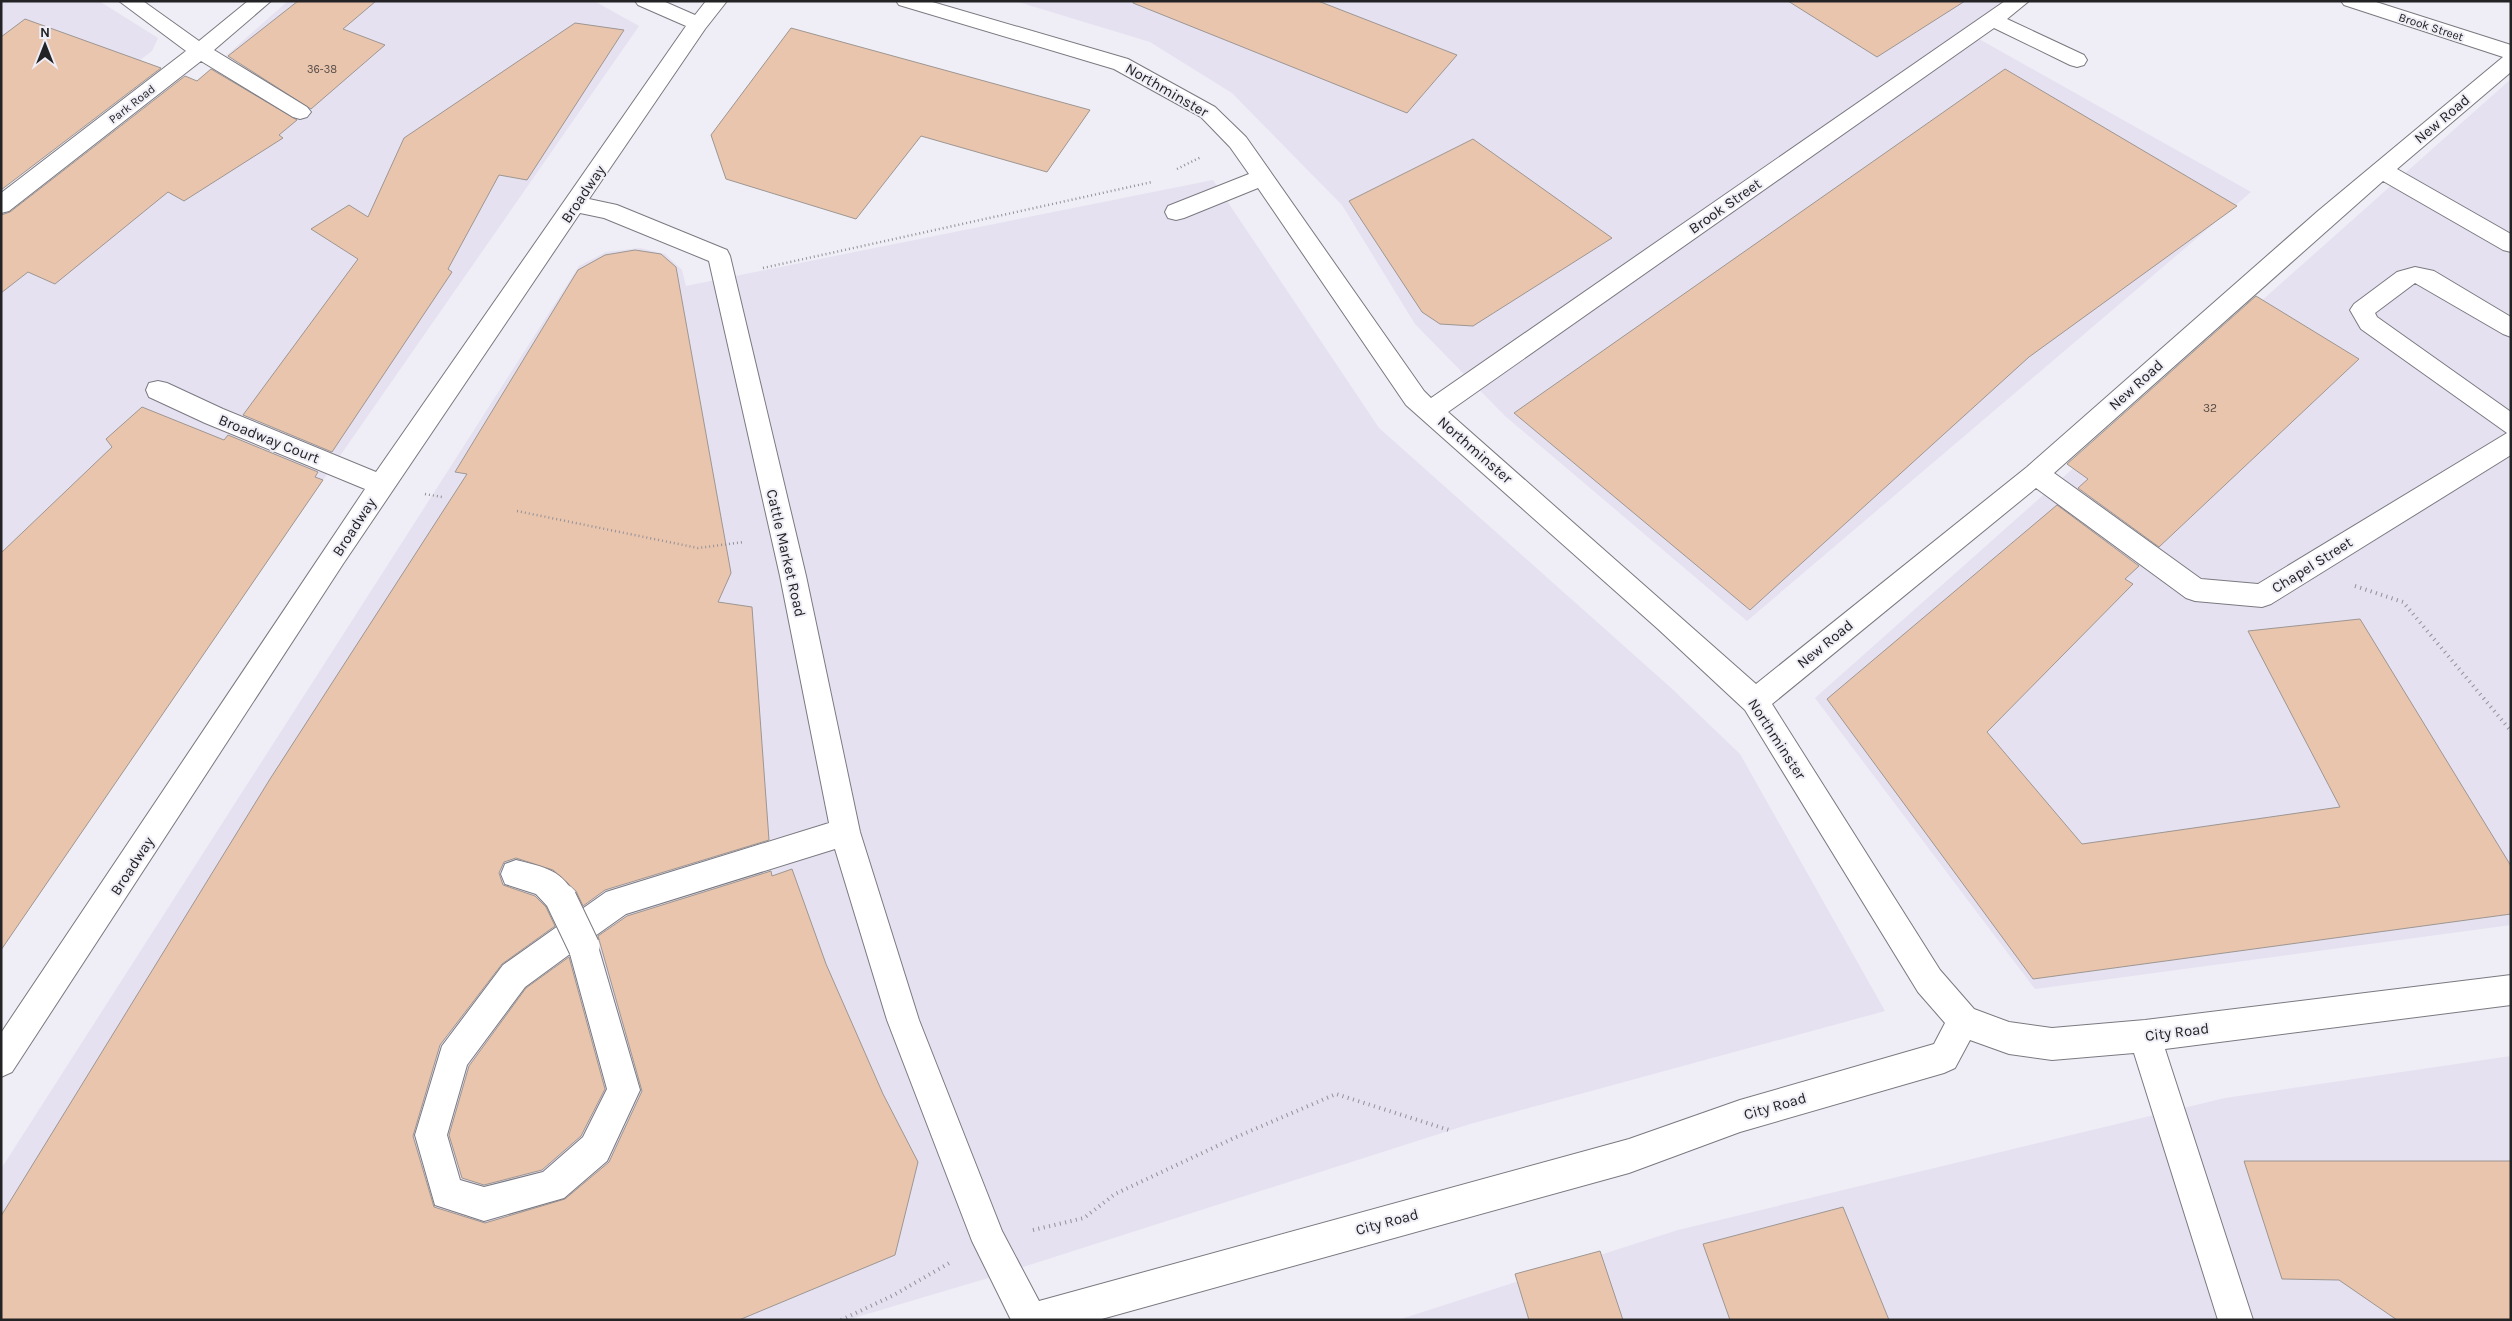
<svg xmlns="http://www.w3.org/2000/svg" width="2512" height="1321" font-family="Karla,sans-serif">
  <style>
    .built { fill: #e5e1f0 }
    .building { fill: #eac5ae; stroke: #9d9691 }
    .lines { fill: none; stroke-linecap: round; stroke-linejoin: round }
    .minor-casing { stroke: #7b7980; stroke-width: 2 }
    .path-far1 { stroke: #929197; stroke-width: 2.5; stroke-dasharray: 1 3; stroke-linecap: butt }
    .path { stroke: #929197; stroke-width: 4; stroke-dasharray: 1 4.5; stroke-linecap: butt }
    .minor { fill: #fff; fill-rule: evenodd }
    .minor-bridge-casing { stroke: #7b7980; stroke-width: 33; stroke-linecap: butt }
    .minor-bridge { stroke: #fff; stroke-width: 31 }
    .labels { text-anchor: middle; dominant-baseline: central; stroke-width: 4; stroke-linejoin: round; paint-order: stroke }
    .far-number-label { font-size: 11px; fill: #554b47 }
    .far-street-label { font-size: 12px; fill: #232225; stroke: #efedf5 }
    .number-label { font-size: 12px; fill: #554b47 }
    .street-label { font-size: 15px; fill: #232225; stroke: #efedf5 }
  </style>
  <rect width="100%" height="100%" fill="#efedf5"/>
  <path class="built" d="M1,1H99L158,38L152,51L1,166Z
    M288,1H594L639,26L1,943V232L210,70Z
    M1015,1H2006L1963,30L2251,192L1747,621L1505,416L1415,324L1342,205L1232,93L1150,42Z
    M2511,79V925L2035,989L1815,698Z
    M1213,180L1379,428L1670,687L1740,754L1885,1011L1470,1124L995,1276L847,1320H1V1169L579,266L606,252L640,248L665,254L682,270L686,286Z
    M2511,1056V1320H1398L1678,1230L2225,1098Z"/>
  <path class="building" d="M298,1H376L343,29L385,45L311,109L228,56Z
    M1133,1H1318L1457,55L1407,113L1133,3Z
    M1788,1H1965L1877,57Z
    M25,19L161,68L1,190V37Z
    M575,23L624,30L527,180L499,175L448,269L452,272L332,452L243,415L358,259L311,229L349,205L368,217L404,138Z
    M791,28L1090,110L1047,172L921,136L856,219L726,179L711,135Z
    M211,69L297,120L279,135L283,138L184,201L168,192L55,284L28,272L1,293V215L10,212L185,76L197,81Z
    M2005,69L2237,206L2029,357L1750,610L1514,413Z
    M1473,139L1612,238L1473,326L1440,324L1422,312L1349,201Z
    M635,250L661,254L676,267L731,573L718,602L752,607L769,840L605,890L583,906L576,891L553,870L516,858L504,862L499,873L503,885L535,896L546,907L555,926L502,964L440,1045L413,1136L434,1207L485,1223L565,1199L609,1162L642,1091L598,936L627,916L771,871L772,876L792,869L826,964L883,1094L918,1162L895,1255L739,1320H1V1216L270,779L467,474L455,472L578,270L605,255Z
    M2256,296L2359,359L2159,547L2078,488L2088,479L2067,464Z
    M142,407L224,440L228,435L318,472L315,477L323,480L1,950V553L112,447L106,439Z
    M2057,505L2139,566L2125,579L2133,584L1987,732L2082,844L2340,807L2248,631L2360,619L2511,866V914L2033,979L1827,699Z
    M569,957L605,1089L581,1136L542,1170L484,1185L462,1178L449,1135L469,1066L526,988Z
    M2244,1161H2511V1320H2397L2339,1280L2282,1279Z
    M1843,1207L1889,1320H1730L1703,1244Z
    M1600,1251L1623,1320H1529L1515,1274Z"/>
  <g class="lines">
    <defs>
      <path id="minor" d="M119,1H143L199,41L248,1H271L214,50L307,107L311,112L307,117L300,119L293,117L201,61L9,211L1,213V193L186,51Z
        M635,1H663L695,15L706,1H727L705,29L589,199L617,205L727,250L730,256L806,576L860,832L919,1020L1002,1231L1039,1301L1629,1139L1740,1100L1934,1044L1945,1023L1918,992L1745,710L1658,629L1406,405L1258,188L1184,218L1176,220L1168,218L1165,212L1168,206L1249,174L1230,147L1201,117L1114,69L899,5L896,1H929L1128,59L1215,107L1246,137L1424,391L1431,398L2005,1H2029L2007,19L2084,55L2087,60L2084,65L2077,67L2070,65L1994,28L1448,412L1756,684L2027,467L2318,211L2503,57L2344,5L2341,1H2373L2511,45V72L2397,169L2511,234V252L2503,250L2383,181L2054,473L2201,579L2258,584L2507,433L2361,329L2350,310L2354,304L2397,272L2415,267L2434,271L2511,317V337L2503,334L2415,283L2375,313L2377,317L2511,412V455L2271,604L2262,607L2195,601L2186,598L2036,488L1772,704L1940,970L1974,1009L2009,1022L2052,1028L2145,1020L2511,975V1005L2165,1049L2253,1320H2218L2134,1053L2052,1060L2009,1054L1970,1040L1955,1068L1944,1073L1740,1132L1629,1173L1098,1320H1011L972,1241L887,1020L835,849L626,914L595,936L640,1090L607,1161L564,1198L484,1221L435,1205L415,1135L442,1046L503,965L606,892L829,823L780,576L709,261L604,218L580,213L343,564L12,1072L1,1077V1033L365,489L205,423L149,397L146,390L149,383L158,381L167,383L223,409L376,472L686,26L638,5ZM570,954L607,1089L583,1137L543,1172L484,1187L460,1180L447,1135L467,1065L525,987Z
        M516,860C544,867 564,870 576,899L572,909L561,913L550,909L536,894L505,884L501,874L505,864Z"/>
    </defs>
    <use href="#minor" class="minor-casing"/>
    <path class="path-far1" d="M1177,169L1201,157
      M763,268L1152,182
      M425,494L442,497
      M517,511L698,548L744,542"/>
    <path class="path" d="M2355,586L2403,602L2511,731
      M1033,1230L1084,1218L1115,1194L1234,1138L1336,1094L1449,1130
      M841,1320L894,1295L951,1262"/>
    <use href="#minor" class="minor"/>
    <defs>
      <path id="minor-bridge" d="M561,899L584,947"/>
    </defs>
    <use href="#minor-bridge" class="minor-bridge-casing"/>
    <use href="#minor-bridge" class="minor-bridge"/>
  </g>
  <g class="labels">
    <g class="far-number-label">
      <text x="322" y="69">36-38</text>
    </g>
    <g class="far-street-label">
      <text transform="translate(2431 27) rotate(18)">Brook Street</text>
      <text transform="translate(132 104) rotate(-38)">Park Road</text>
    </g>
    <g class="number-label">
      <text x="2210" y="408">32</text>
    </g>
    <g class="street-label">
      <text transform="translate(1167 90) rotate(30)">Northminster</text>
      <text transform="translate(2442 119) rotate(-40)">New Road</text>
      <text transform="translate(583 194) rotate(-56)">Broadway</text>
      <text transform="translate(1725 206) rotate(-35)">Brook Street</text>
      <text transform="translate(2136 385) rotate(-42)">New Road</text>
      <text transform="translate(269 439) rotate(22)">Broadway Court</text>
      <text transform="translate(1475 450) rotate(41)">Northminster</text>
      <text transform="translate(354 527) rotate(-57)">Broadway</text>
      <text transform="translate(786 553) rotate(77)">Cattle Market Road</text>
      <text transform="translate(2312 565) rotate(-32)">Chapel Street</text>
      <text transform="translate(1825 644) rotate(-39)">New Road</text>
      <text transform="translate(1777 739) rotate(57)">Northminster</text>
      <text transform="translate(132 866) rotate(-57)">Broadway</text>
      <text transform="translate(2177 1032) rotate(-7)">City Road</text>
      <text transform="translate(1775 1106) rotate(-16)">City Road</text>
      <text transform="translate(1387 1222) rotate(-15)">City Road</text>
    </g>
  </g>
  <rect width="2512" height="1321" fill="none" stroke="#232225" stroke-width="5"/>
  <g transform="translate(45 45)" stroke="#efedf5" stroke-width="4" paint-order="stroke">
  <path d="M0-4L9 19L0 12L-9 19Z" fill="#232225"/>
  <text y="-8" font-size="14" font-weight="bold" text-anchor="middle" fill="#232225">N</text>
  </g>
</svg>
